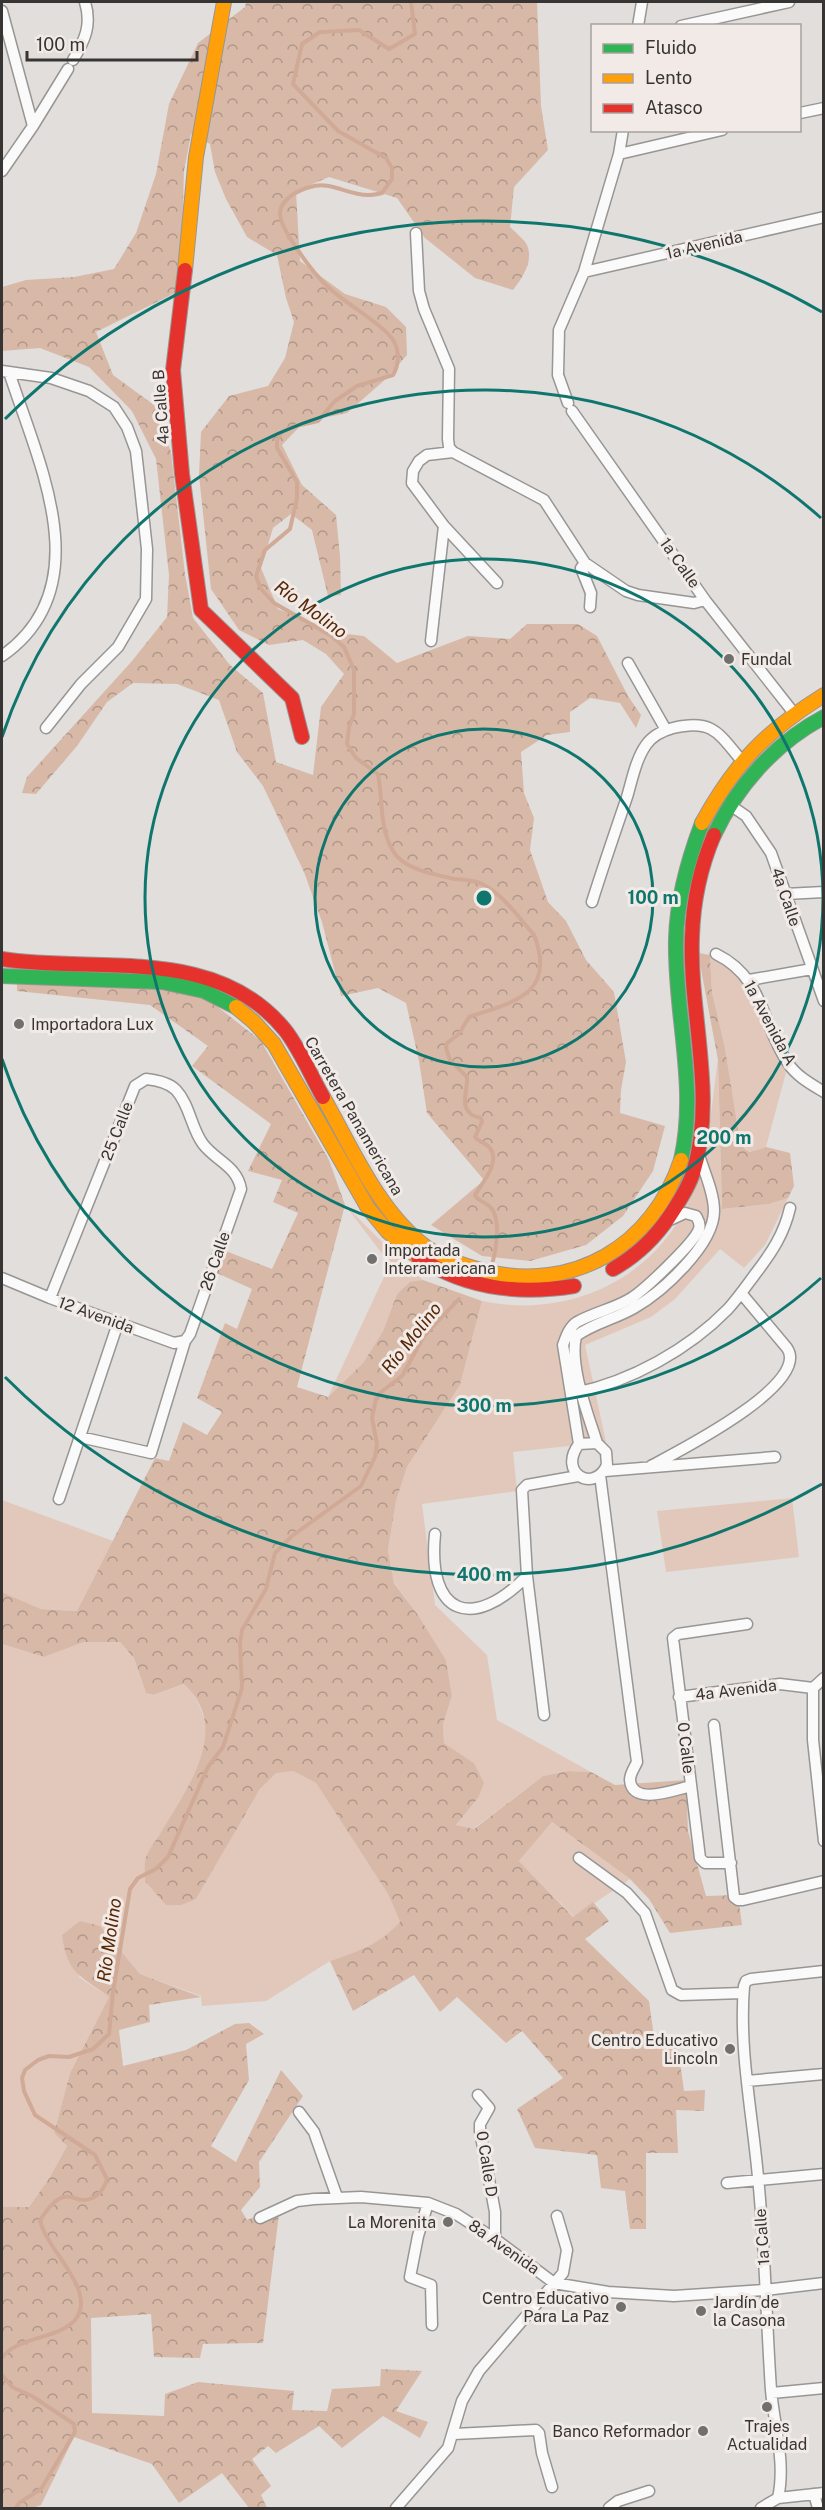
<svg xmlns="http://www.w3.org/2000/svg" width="825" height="2510" font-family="'Public Sans',sans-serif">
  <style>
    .grass { fill: #e2c8ba }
    .forest { fill: url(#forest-crowns); fill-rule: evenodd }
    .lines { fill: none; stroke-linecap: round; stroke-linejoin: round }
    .stream { stroke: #d0aa96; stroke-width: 4 }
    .street-casing { stroke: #989694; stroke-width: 13 }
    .fast-casing { stroke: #989694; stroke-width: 16 }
    .slow-casing { stroke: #989694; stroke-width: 16 }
    .jam-casing { stroke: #989694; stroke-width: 16 }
    .street { stroke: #fafafa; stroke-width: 10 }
    .fast { stroke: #30b455; stroke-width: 14 }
    .slow { stroke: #ff9f0a; stroke-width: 14 }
    .jam { stroke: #e5322d; stroke-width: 14 }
    .ring { fill: none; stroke: #0f766e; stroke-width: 3 }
    .poi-dot { fill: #72706e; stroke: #f1eae6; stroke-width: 2 }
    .labels { text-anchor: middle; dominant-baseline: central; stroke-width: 6; stroke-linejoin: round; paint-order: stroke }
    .street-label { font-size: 16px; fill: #373533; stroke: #f1eae6 }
    .poi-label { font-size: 16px; fill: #373533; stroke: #f1eae6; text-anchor: start }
    .water-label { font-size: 18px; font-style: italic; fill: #572605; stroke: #f1eae6 }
    .centre { fill: #0f766e; stroke: #f1eae6; stroke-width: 3 }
    .ring-label { font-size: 18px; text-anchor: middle; font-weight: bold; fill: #0f766e; stroke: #f1eae6; stroke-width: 6; stroke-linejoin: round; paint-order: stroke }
  </style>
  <defs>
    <pattern id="forest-crowns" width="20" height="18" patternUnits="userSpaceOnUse" patternTransform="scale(1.5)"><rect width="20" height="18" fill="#d8b9a8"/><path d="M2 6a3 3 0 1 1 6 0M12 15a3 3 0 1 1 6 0" fill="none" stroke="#b09789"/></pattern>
  </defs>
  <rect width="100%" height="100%" fill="#e1dedc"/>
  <path class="grass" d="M710,955L723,956L744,981L788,1065L766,1147L751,1152L746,1149L739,1135L725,1048L712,992Z
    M718,1059L722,1209L769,1204L788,1198L765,1245L744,1268L720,1249L675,1299L651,1317L585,1345L606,1442L513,1452L517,1491L422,1504L435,1605L487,1655L497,1720L591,1772L568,1771L543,1776L473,1829L456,1825L478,1798L474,1763L444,1743L443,1724L452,1696L446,1660L418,1615L394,1582L388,1550L396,1501L407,1467L460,1385L482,1301C566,1319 652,1281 688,1203C709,1159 711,1107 718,1059Z
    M345,1205L403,1263L423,1280L410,1283L397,1294L383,1331L363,1363L328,1397L390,1264Z
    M792,1498L799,1557L666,1572L657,1511Z
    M2,1500L113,1541L77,1611L41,1609L2,1592Z
    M84,1642H120L134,1658L146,1693L153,1695L185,1684C199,1698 208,1721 206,1743C204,1771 161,1832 146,1858L196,1899L260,1789L276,1772L293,1771L316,1783L388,1894L400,1922L386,1937L362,1951L330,1961L266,2001L202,2006L201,1996L140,1974L100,1927L79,1977L109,1997L70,2073L54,2133L67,2146L50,2177L29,2207H2V1644L44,1657Z
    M552,1822L630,1879L574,1917L519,1861Z"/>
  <path class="forest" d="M246,2H537L541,106L548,150L514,187L510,227C515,232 524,239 527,245C534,262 522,278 513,290L475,278L425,238L397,198L329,177L296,191L300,261L345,294L386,307L406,327L407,355L387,378L347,413L304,422L282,445L302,485L336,515L340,556L341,595L328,596L312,530L291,514L273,528L261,568L278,609L339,633L364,636L397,663L468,636L510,639L527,624H578L597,636L628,696L641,715L636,728L620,703L590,698L570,712V732L547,735L521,752L524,793L534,818L530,850L548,902L566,921L586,960L614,992L626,1062L621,1090L620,1113L665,1126L653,1171L623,1216L586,1245L530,1261L482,1256L431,1225L484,1180L427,1113L419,1061L406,1003L378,988L341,996L322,922L304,872L263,786L237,752L219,700L177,684L133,683L107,702L77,746L36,794L22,793L27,777L132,661L167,617L169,575L156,459L132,411L89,367L40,348L2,351V287L26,280L74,277L114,269L136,233L156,174L169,104L198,43L245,7ZM191,134L210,144L215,172L226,199L247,237L277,255L286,298L294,322L285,358L268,386L229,396L201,432L199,475L211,589L239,630L269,645L303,640L326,654L344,674L321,707L313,775L276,762L263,693L230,665L193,618L185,574L171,452L154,405L113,375L96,332L175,293L182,238L184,171Z
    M698,953L710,955L712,992L725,1048L739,1135L745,1149L750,1152L766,1147L790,1153L794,1186L788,1198L769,1204L722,1209L718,1060Z
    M17,984L172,990L209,1000L261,1041L329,1160L345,1205L297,1387L328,1397L363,1363L383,1331L397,1294L410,1282L423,1280L482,1301L460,1385L407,1467L396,1501L388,1550L394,1583L418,1615L446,1660L452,1696L443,1724L444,1743L474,1763L484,1783L478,1798L456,1825L474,1829L543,1776L568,1771L591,1772L615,1785L686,1780L688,1831L706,1896L738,1895L742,1925L670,1933L649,1899L630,1879L552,1822L519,1861L573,1917L593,1902L609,1921L585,1939L649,2001L655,2044L677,2040L684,2091L705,2090L704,2111L676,2110L678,2153H646V2229H630L625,2191L601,2188L597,2155L535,2148L517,2109L563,2078L522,2031L506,2043L457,1997L440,2012L414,1975L353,2011L330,1961C359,1951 379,1945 400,1922L388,1894L316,1783L293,1771L276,1773L260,1789L196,1899L181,1905H166L145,1881C145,1874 144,1864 146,1858C148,1850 156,1841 160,1834C186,1790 233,1729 184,1684L153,1695L146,1693L134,1658L120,1642H84L44,1657L2,1644V1592L41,1609L77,1611L155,1458L169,1461L183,1422L207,1435L222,1412L197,1398L225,1323L237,1329L252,1289L217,1273L223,1250L272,1269L298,1213L273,1202L282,1180L248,1171L271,1124L192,1066L208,1046L150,1005L17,991Z
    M80,1921L100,1926L140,1974L201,1997L149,2005L150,2022L119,2030L123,2066L186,2050L235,2024L249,2023L264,2034L246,2044L249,2080L211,2146L236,2162L281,2070L303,2096L259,2162L260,2187L241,2210L247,2220L280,2206L263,2343L203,2344L200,2358L154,2357L151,2314L91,2318L92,2413L164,2416L165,2394L198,2382L294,2391L292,2410L327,2411L332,2389L380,2386L381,2369L422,2371L396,2411L428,2422L420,2438L383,2416L342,2448L319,2426L276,2453L268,2446L252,2459L271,2486L261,2495L267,2508H249L222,2473L179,2503L152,2464L74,2437L41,2505L32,2508H2V2207H29L50,2177L67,2146L54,2133L70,2073L109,1997C80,1975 67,1974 62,1935Z"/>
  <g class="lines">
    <path class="stream" d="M411,2L415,34L389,49L359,30L320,32L302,44L293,84L338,131L386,158L392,168V179L382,193C378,194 373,195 369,195C349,196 330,180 310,187C299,190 282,198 280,212C278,227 314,274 326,285C344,303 375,319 390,336C400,347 400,363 393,375L357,386L335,401L318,421L291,427L281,433L277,440V448L297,482V498L290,529L265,550L256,576L261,589L274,603L330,635L344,647L354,670V714L349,727L347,744L356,758L378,774C383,800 379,827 393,851C403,869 435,875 455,879C463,880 474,880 482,884C503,894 519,918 534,935C557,994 514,1002 469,1017L459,1034L447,1043L446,1048L450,1060L467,1077C468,1093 456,1113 481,1118L482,1122L475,1137C479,1142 486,1143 490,1148C501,1162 482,1183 475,1195C478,1202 487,1202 492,1209C501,1222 496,1251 492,1265
      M2,2358C15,2337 59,2339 75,2320C99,2291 45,2249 40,2220C46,2212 54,2199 64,2197C72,2195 76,2200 83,2200C96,2200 104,2190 107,2179L95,2155L35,2115L24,2091L22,2078L25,2070L38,2060L49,2056L69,2057L93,2049L109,2034L113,1992L130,1889L138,1878L156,1869L168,1857L208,1767L223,1747L242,1688L240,1644L242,1630L266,1589L275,1553L292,1536L361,1486L375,1457L377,1444L372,1418L376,1399L381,1392L402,1376L424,1336L459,1299
      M2,2375L12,2387L32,2396L74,2424L75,2432L41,2489L19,2503L16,2508"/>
    <defs>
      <path id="street" d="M2,11L33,126
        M638,26L642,2
        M681,26L789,2
        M73,60C85,40 92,25 85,2
        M800,113L824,108
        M619,154L722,130
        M2,171L33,126L68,69
        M416,233L419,291L424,309L449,369L448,439L449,447L453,452L544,500L585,563L626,591L638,595L694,603L705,600
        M584,272L824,217
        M2,371L51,378L89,391L114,407L127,427L136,451L147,549L146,599L118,647L81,684L46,728
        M568,403L558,375L559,330L584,272L619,154L623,130
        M572,411L705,600L793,712
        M453,452L427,455L419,461L413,471L412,483L444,526L497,583
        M585,563L581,568L591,593L590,607
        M431,641L444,526
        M2,656C101,587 38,462 9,372
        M628,663L666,730
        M730,805L746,816L771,853L824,1001
        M785,894L824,892
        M592,902C603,867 615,832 627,797C632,780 636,759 646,745C652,736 662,731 673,728C712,719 718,732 741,760
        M716,954C765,978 761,1024 788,1063C796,1076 811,1084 824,1092
        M749,980L812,969
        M2,1278L50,1298L174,1343L185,1341L190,1334L241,1189C237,1166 216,1161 203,1144C191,1128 190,1105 176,1090C169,1083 156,1080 146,1079L135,1086L50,1298
        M576,1393C631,1381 688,1350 728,1309C738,1298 747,1285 756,1273C772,1252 784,1234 790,1208
        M80,1437L151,1453L185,1341
        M597,1443C588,1414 569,1366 576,1336C594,1323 615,1319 634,1308C662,1292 714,1245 714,1211C714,1193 705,1174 700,1158
        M579,1444L597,1443L606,1452L607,1465C594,1494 557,1473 579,1444L563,1345C566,1337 569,1327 577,1322C593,1313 612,1309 628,1300C642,1293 695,1242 699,1229C701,1223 698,1220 696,1216L685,1213L672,1219
        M651,1466C677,1452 812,1384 787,1348L741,1293
        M605,1471L775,1457
        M600,1475L637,1762C635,1767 630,1773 630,1780C632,1807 677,1789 691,1786
        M59,1499L118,1323
        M435,1534C427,1615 472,1632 527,1576
        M813,1688V1740L824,1841
        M813,1688L824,1678
        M679,1697L780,1684L813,1688
        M544,1715L527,1576L522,1490L527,1485L578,1476
        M714,1725L734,1897L738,1900H743L824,1881
        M579,1858L627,1893L645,1913L672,1990L681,1995L743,1993
        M731,1863H705L700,1858L673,1638L678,1634L747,1624
        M747,2081L824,2074
        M478,2095L489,2108L480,2124V2131L495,2212V2239
        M299,2112L314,2132L337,2197
        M727,2183L824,2174
        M428,2203L418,2236L410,2277L431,2285L432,2325
        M260,2218L297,2201L314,2199L361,2197L428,2203L456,2214L495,2239L554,2283L608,2292L674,2296L765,2290L824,2283
        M772,2393L824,2388
        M454,2434L536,2430L539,2433L542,2453L552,2487
        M814,2494L818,2508
        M778,2498C786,2463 774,2425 771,2390C766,2316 765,2241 757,2167C751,2107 739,2046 744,1986L746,1981L751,1979L824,1971
        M396,2508L448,2448L462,2401L479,2371L563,2273L567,2250L557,2216
        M609,2508L618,2501L649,2491
        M761,2508L778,2498L824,2493"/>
      <path id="fast" d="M714,835C737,786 775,743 824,717
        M2,976L162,982L204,991L236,1007
        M681,1160C698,1086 674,1013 676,939C677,898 688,860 702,823"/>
      <path id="slow" d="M185,270L196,157L224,2
        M702,823C735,763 766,731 824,695
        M236,1007L254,1022L274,1044L368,1208L387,1231L418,1257
        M323,1097C352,1148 378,1211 426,1247C443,1259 465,1266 485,1271C573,1293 653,1246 681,1160"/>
      <path id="jam" d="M185,270L173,370L182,474L201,610L292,698L302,737
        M2,959C98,974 215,944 285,1030C300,1049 311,1076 323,1097
        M418,1257C466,1289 518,1295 574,1286
        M613,1269C636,1256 654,1239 669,1217C678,1203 688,1189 693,1173C717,1097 689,1014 692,937C693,901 700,868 714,835"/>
    </defs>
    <use href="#street" class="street-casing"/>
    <use href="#fast" class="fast-casing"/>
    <use href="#slow" class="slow-casing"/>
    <use href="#jam" class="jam-casing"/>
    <use href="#street" class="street"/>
    <use href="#fast" class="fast"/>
    <use href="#slow" class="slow"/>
    <use href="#jam" class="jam"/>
  </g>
  <g class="ring">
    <circle cx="484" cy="898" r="169"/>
    <circle cx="484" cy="898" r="339"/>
    <path d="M821 1278A508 508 0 0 1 2 1059M2 737A508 508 0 0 1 821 518"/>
    <path d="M822 1484A677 677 0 0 1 5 1377M5 419A677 677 0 0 1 822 312"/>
  </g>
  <g class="poi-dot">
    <circle cx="729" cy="659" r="6"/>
    <circle cx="19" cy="1024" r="6"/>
    <circle cx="372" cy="1259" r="6"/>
    <circle cx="730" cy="2049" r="6"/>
    <circle cx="448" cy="2222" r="6"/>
    <circle cx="621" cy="2307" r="6"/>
    <circle cx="701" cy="2311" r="6"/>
    <circle cx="767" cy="2407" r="6"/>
    <circle cx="703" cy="2431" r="6"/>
  </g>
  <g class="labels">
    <g class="street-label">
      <text transform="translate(704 245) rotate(-13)">1a Avenida</text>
      <text transform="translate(161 407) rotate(-94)">4a Calle B</text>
      <text transform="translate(680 563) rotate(55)">1a Calle</text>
      <text transform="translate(786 897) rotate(71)">4a Calle</text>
      <text transform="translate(770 1023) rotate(62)">1a Avenida A</text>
      <text transform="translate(354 1116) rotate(60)">Carretera Panamericana</text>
      <text transform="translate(117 1131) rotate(-69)">25 Calle</text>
      <text transform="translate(215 1261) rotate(-71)">26 Calle</text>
      <text transform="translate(96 1315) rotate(20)">12 Avenida</text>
      <text transform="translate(736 1690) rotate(-7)">4a Avenida</text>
      <text transform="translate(686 1748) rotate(83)">0 Calle</text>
      <text transform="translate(487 2164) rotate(81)">0 Calle D</text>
      <text transform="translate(762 2237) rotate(-94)">1a Calle</text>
      <text transform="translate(504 2247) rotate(35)">8a Avenida</text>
    </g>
    <g class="poi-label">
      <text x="741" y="659">Fundal</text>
      <text x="31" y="1024">Importadora Lux</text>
      <text x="384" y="1250">Importada<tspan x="384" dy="18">Interamericana</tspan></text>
      <text x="718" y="2040" text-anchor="end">Centro Educativo<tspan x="718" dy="18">Lincoln</tspan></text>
      <text x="436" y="2222" text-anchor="end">La Morenita</text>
      <text x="609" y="2298" text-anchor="end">Centro Educativo<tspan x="609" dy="18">Para La Paz</tspan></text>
      <text x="713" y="2302">Jardín de<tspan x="713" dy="18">la Casona</tspan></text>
      <text x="767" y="2426" text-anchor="middle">Trajes<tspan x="767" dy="18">Actualidad</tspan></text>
      <text x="691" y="2431" text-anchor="end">Banco Reformador</text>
    </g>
    <g class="water-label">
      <text transform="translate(311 609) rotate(36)">Río Molino</text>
      <text transform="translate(411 1338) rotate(-52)">Río Molino</text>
      <text transform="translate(109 1940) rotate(-82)">Río Molino</text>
    </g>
  </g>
  <circle cx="484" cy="898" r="9" class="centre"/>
  <g class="ring-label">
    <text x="653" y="904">100 m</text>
    <text x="724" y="1144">200 m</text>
    <text x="484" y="1412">300 m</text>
    <text x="484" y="1581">400 m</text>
  </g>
  <rect width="825" height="2510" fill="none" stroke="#373533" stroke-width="6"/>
  <rect x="591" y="24" width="210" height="108" fill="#f1eae6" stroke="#a7a29e" stroke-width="1.5"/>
  <rect x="603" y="44" width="30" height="9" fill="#30b455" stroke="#a7a29e" stroke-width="1.5"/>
  <text x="645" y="54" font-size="18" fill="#373533">Fluido</text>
  <rect x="603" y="74" width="30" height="9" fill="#ff9f0a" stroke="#a7a29e" stroke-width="1.5"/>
  <text x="645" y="84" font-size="18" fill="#373533">Lento</text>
  <rect x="603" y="104" width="30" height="9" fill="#e5322d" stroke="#a7a29e" stroke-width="1.5"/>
  <text x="645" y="114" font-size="18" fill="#373533">Atasco</text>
  <path d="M27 51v9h170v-9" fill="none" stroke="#373533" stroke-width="3"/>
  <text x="36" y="51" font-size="18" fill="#373533" stroke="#f1eae6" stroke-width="4.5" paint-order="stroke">100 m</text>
</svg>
